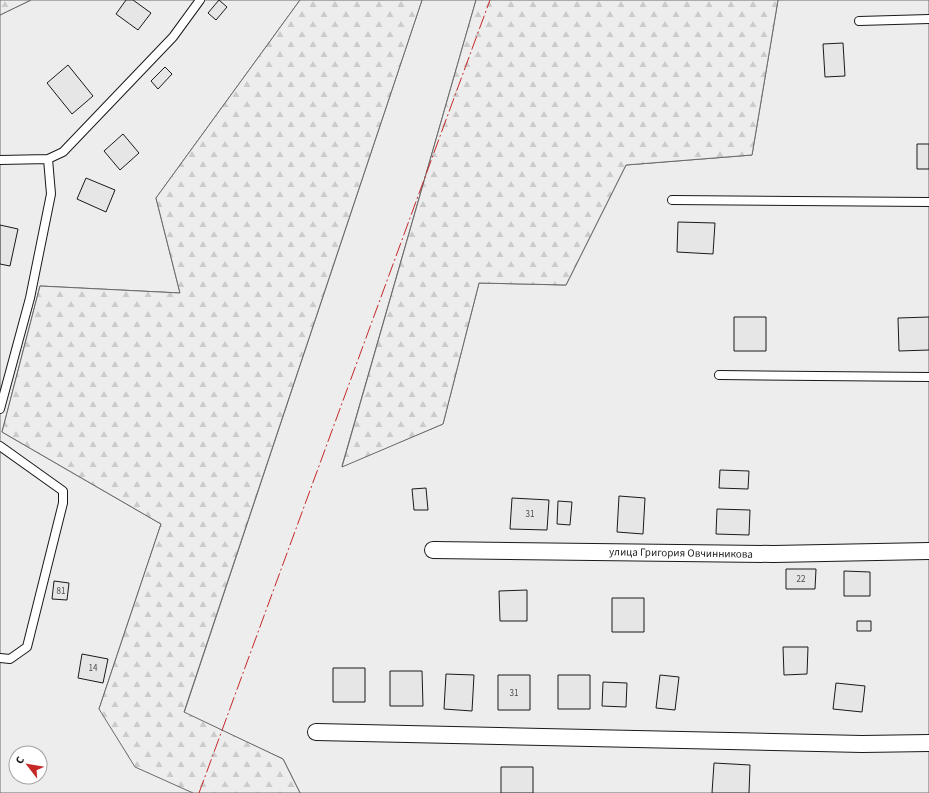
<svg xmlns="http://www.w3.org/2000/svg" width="929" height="793" font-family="'Source Sans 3',sans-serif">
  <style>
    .built { fill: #ededed; stroke: #6a6a6a; fill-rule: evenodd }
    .forest { fill: url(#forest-firs); stroke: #6a6a6a }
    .building { fill: #e6e6e6; stroke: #1a1a1a }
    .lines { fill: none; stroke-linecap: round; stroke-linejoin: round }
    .lane-casing { stroke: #1a1a1a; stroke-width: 10 }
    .street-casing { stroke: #1a1a1a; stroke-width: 18 }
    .lane { stroke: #fff; stroke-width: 8 }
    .street { stroke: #fff; stroke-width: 16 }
    .power { stroke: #c62828; stroke-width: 1; stroke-dasharray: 14 3 2 3; stroke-linecap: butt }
    .labels { text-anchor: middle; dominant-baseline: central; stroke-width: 3; stroke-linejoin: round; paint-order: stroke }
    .number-label { font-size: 9px; fill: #4d4d4d }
    .street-label { font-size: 11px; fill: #1a1a1a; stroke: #fff }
  </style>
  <defs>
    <pattern id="forest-firs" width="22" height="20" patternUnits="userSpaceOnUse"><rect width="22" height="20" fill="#ededed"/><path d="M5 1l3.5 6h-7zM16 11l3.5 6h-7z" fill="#cbcbcb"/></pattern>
  </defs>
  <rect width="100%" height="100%" fill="#fff"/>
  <path class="built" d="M31,0H300L156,198L180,293L40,286L2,432L161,524L99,709L193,793H0V15ZM16,753H40V777H16Z
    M422,0H476L342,466L443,424L479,283L566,285L626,165L752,155L778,0H929V793H300L283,759L184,713Z"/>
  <path class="forest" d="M0,0H31L0,15Z
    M300,0H422L184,712L283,759L300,793H193L135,767L99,709L161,524L2,432L40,286L180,293L156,198Z
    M476,0H778L752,155L626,165L566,285L479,283L443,424L342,467Z"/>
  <path class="building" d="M126,0H133L151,13L138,30L116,14Z
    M219,0L227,7L216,20L208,13Z
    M843,43L845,76L825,77L823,44Z
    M68,65L93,96L72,114L47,83Z
    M165,67L172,74L158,89L151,81Z
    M123,134L139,153L120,170L104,151Z
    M917,144H929V169H917Z
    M86,178L115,190L106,212L77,199Z
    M678,222L715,223L713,254L677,252Z
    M0,225L18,229L10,266L0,264Z
    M734,317H766V351H734Z
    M929,317V350L899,351L898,318Z
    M720,470L749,471L748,489L719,488Z
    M426,488L428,510H414L412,489Z
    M619,496L645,498L643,534L617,532Z
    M512,498L549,500L547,530L510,529Z
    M558,501L572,502L570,525L557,524Z
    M717,509L750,510L749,535L716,534Z
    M786,569H816L815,589H786Z
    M844,571L870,572V596H844Z
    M54,581L69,583L67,600L52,599Z
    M527,590V621H500L499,591Z
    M612,598H644V632H612Z
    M857,621H871V631H857Z
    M783,647H808L807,674L784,675Z
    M82,654L108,659L103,683L78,678Z
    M333,668H365V702H333Z
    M390,671H422L423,706H390Z
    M446,674L474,675L472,711L444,709Z
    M498,675H530V710H498Z
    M558,675H590V709H558Z
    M660,675L679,677L675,710L656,708Z
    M603,682L627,683L626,707L602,706Z
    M836,683L865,686L862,712L833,709Z
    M714,763L750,765L749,793H712Z
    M501,767H533V793H501Z"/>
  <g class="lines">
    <defs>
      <path id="lane" d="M859,21L929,19
        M0,160L48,159L63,152L173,37L200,0
        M672,200L929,202
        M719,375L929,377
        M0,409L30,298L51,194L48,159
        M0,446L63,491V503L27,647L10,659L0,658"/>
      <path id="street" d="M433,550L773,554L929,551
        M316,732L862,744L929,743"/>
    </defs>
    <use href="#lane" class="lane-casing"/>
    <use href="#street" class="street-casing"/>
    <use href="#lane" class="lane"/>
    <use href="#street" class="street"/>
    <path class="power" d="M199,793L490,0"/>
  </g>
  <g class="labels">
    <g class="number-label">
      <text x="530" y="514">31</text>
      <text x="801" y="579">22</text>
      <text x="61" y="591">81</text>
      <text x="93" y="668">14</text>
      <text x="514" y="693">31</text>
    </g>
    <g class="street-label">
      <text transform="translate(681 553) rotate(1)">улица Григория Овчинникова</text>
    </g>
  </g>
  <g transform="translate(28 765) rotate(301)"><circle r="19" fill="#ffffff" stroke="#a3a3a3"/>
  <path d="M0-3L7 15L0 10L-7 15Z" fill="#c62828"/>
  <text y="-6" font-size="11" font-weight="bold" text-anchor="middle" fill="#1a1a1a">С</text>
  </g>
</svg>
